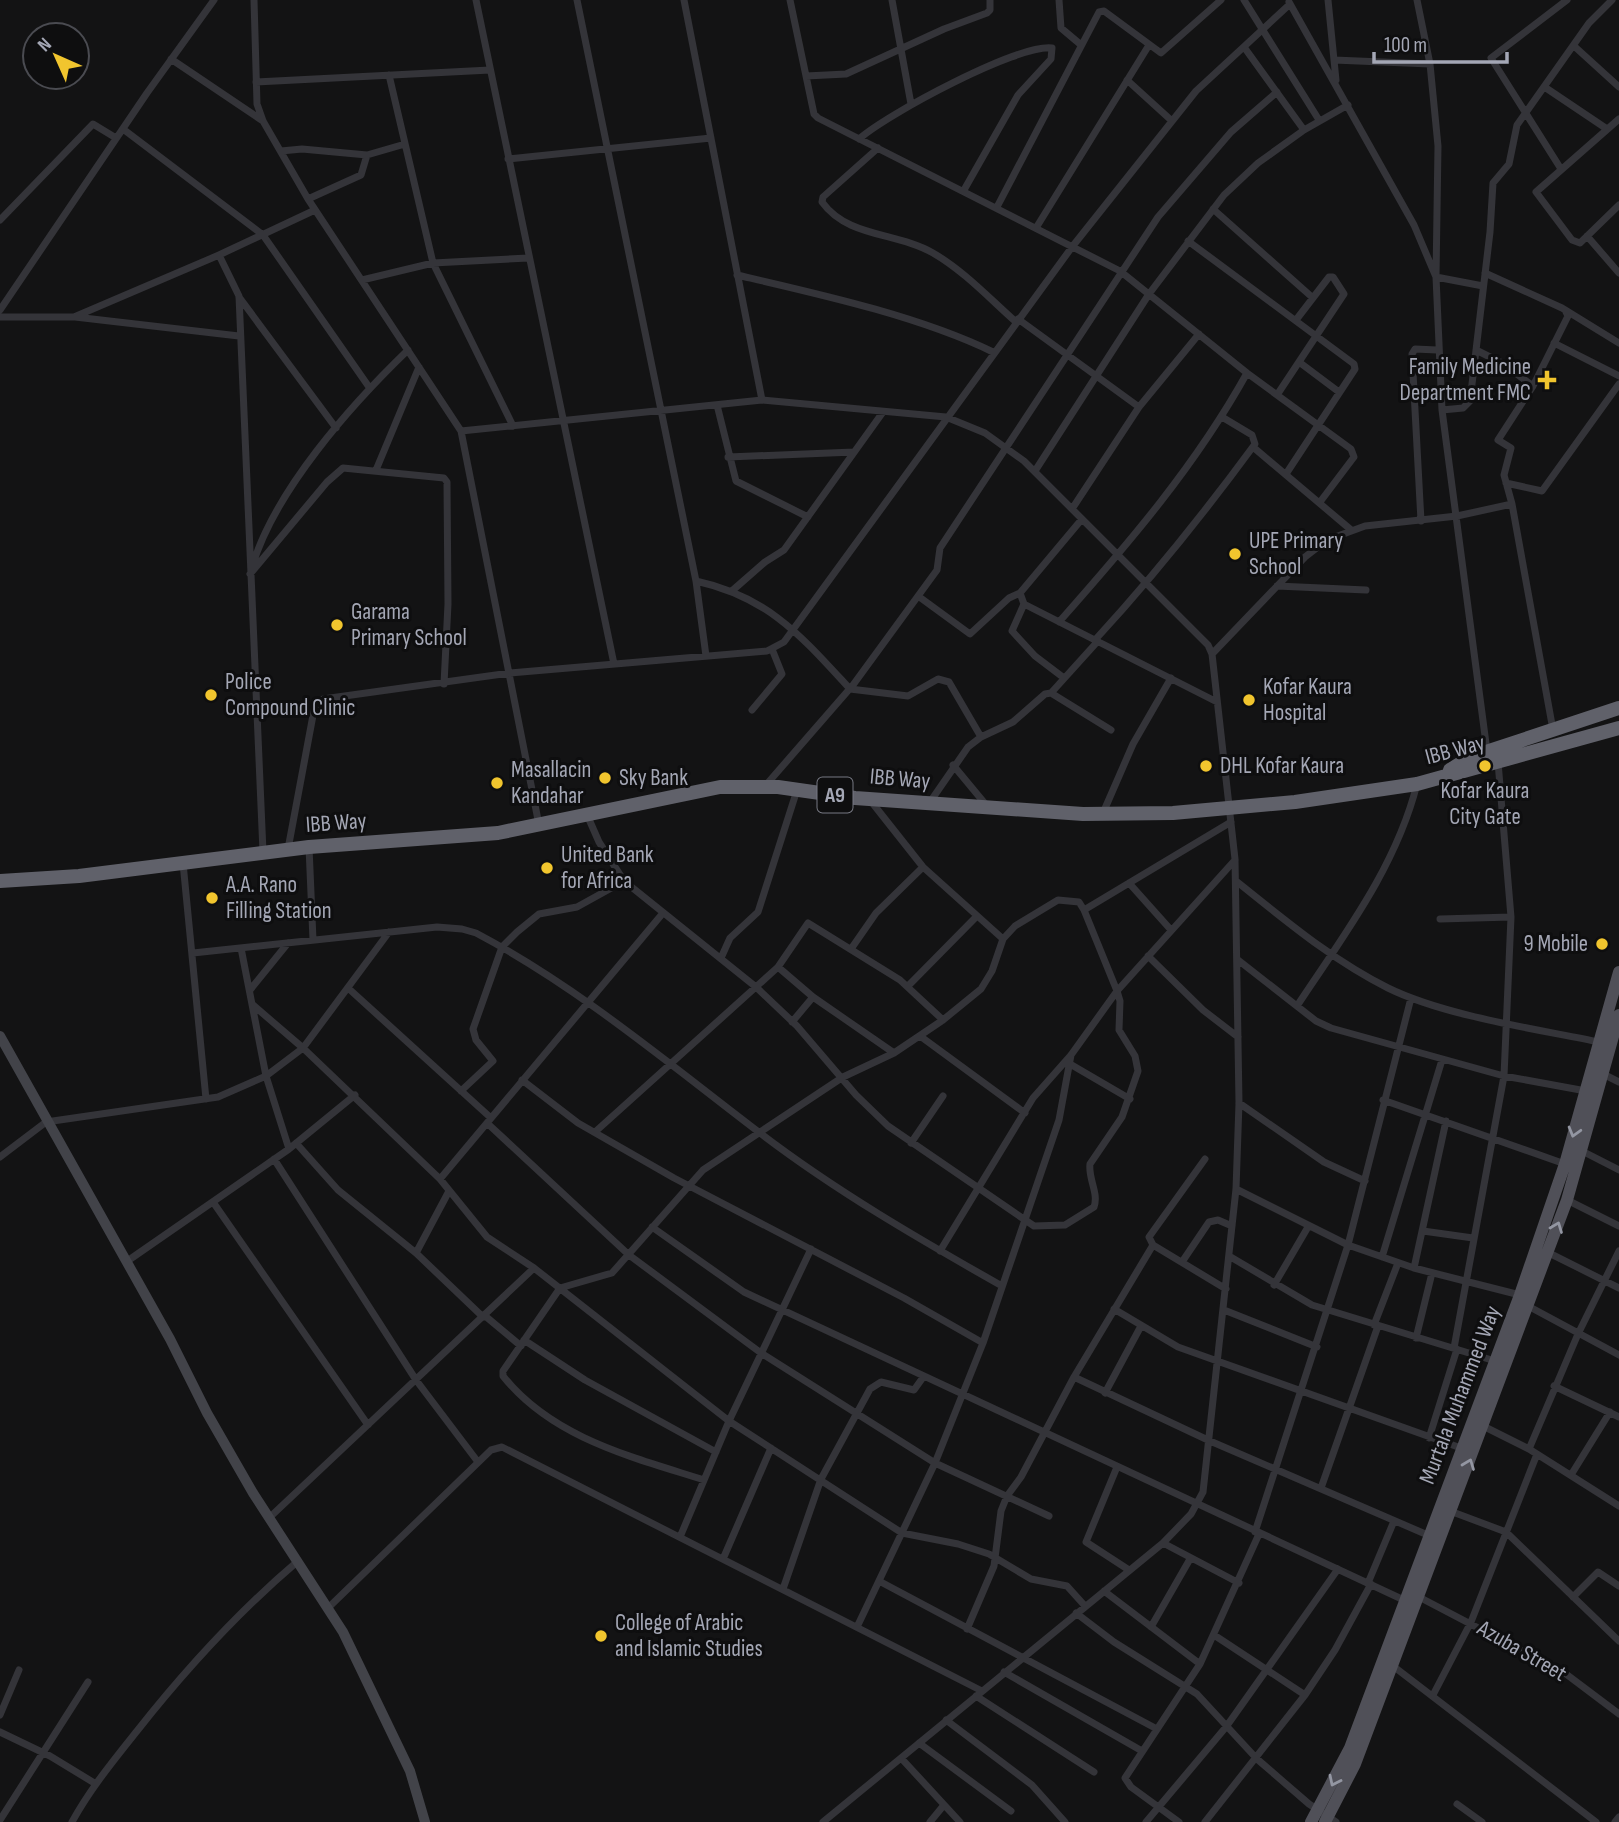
<svg xmlns="http://www.w3.org/2000/svg" width="1619" height="1822" font-family="'Sofia Sans Condensed',sans-serif">
  <style>
    .lines { fill: none; stroke-linecap: round; stroke-linejoin: round }
    .street { stroke: #343439; stroke-width: 7 }
    .secondary { stroke: #424349; stroke-width: 10 }
    .primary { stroke: #505058; stroke-width: 12 }
    .highway { stroke: #60616a; stroke-width: 14 }
    .oneway { stroke: #9396a2 }
    .poi-dot { fill: #f1c52e; stroke: #0e0e0f; stroke-width: 2.5 }
    .labels { text-anchor: middle; dominant-baseline: central; stroke-width: 6; stroke-linejoin: round; paint-order: stroke }
    .shield { fill: #0e0e0f; stroke: #777983; stroke-width: 2 }
    .shield-label { font-size: 21px; font-weight: bold; fill: #a4a7b5 }
    .poi-label { font-size: 23px; fill: #a4a7b5; stroke: #0e0e0f; text-anchor: start }
    .street-label { font-size: 23px; fill: #a4a7b5; stroke: #0e0e0f }
  </style>
  <rect width="100%" height="100%" fill="#131314"/>
  <g class="lines">
    <path class="street" d="M254,0L257,104L263,121L308,199L461,431L539,825
      M476,0L614,664
      M577,0L696,581L706,656
      M684,0L762,400
      M790,0L814,114L818,118L1120,271L1247,373L1351,449L1354,457L1320,502
      M892,0L911,104
      M1059,0L1061,28L1080,44
      M1244,0L1319,120
      M1328,0L1336,80
      M1417,0L1430,64L1438,146L1436,277L1442,410L1487,751
      M1289,2L1414,225L1436,277L1483,286
      M1574,46L1619,87
      M1244,47L1304,130
      M171,59L263,121
      M1334,60L1430,64
      M389,75L433,263L513,426
      M806,76L846,74L944,29L987,13L990,10V0
      M1127,80L1172,121
      M256,82L490,70
      M1546,88L1607,129
      M1619,119L1536,192L1572,240L1580,243L1619,205
      M123,129L263,235L369,387
      M859,139C887,114 1018,44 1052,48L1051,59L1018,95L964,190
      M878,148L823,197L822,202C848,238 897,232 933,253C964,271 989,298 1016,322
      M281,151L302,149L367,155L405,144
      M508,159L711,138
      M1561,169L1491,58L1567,0
      M308,199L361,175L367,155
      M997,207L1099,12L1104,11L1161,53L1221,0
      M1213,209L1313,298
      M0,220L93,124L116,138
      M1036,228L1149,45
      M1587,236L1619,273
      M1188,241L1354,364L1355,369L1286,474
      M219,255L239,296L263,852
      M1485,273L1562,308L1619,343
      M737,275C819,294 919,316 993,352
      M362,280L433,263L528,258
      M239,297L336,428
      M0,310L147,93L214,0
      M0,317H74L219,255L315,210
      M75,317L239,336
      M1018,319L1139,407
      M1554,343L1619,376
      M1476,350L1502,363L1533,386
      M1299,362L1339,392
      M1277,395L1344,294L1333,277H1329L1296,320
      M717,405L736,481L808,517
      M1442,410L1463,408L1470,401L1490,232L1493,183L1509,164L1517,125L1589,23L1612,0
      M461,431L762,400L946,417L985,433L1024,461L1208,645L1212,654L1235,859L1239,1103L1236,1189L1203,1492L1191,1514L1163,1543L823,1822
      M1253,447L1350,529
      M728,457L854,452
      M376,470L419,367
      M1035,471L1149,294L1224,195L1258,163L1304,130L1348,105
      M1506,483L1542,491L1619,384
      M1072,509L1139,407L1199,334
      M1421,521L1412,354L1415,349L1437,350
      M252,567C275,490 351,405 408,350
      M250,574L327,482L343,468L444,478L447,482L448,604L444,684
      M696,581C769,597 802,637 850,689L908,696L938,679L949,682L981,737
      M1277,586L1366,590
      M733,590L765,562L784,550L883,412
      M1020,593L1024,604L1217,702
      M918,596L970,634L1009,598L1020,593L1082,519
      M1024,604L1012,631L1035,656L1064,678
      M1059,622C1129,543 1196,465 1247,373
      M1095,640C1153,577 1205,512 1255,444L1252,435L1222,417
      M1212,654L1305,557L1327,540L1365,526L1457,516L1512,504
      M1051,693L1111,730
      M752,710L782,674L772,649
      M1553,730L1512,504L1504,475L1511,448L1498,440L1533,386L1568,316L1566,312
      M953,765L987,806
      M766,785L853,685L937,570L940,548L1158,217L1231,132L1277,92
      M870,800L923,867L1003,939
      M930,802L968,747L981,737L1013,722L1045,694L1051,693L1098,641
      M1103,813L1133,744L1171,678
      M588,817L599,842L624,881L756,987L797,1026L856,1095L888,1126L1034,1226L1065,1225L1094,1207C1099,1193 1088,1179 1090,1164L1122,1117L1138,1071L1135,1056L1119,1030L1120,1001L1117,991L1084,910L1079,902L1058,900L1015,926L1003,939L992,971L981,989L943,1020L894,1053L843,1077L703,1170L612,1273L560,1288L503,1371V1376C552,1438 632,1457 704,1480
      M309,847L313,940
      M288,849L314,710L323,699L510,673L767,651L784,642L1072,247L1196,91L1290,4
      M183,863L206,1099
      M1236,881C1285,920 1332,960 1388,988C1445,1016 1536,1029 1599,1042
      M1129,883L1171,930
      M1084,910L1231,822
      M1440,919L1511,917
      M241,948L266,1076L289,1149
      M851,949L876,913L923,867
      M193,953L437,927L462,929L476,933C578,987 668,1063 760,1133C836,1191 919,1239 1002,1286
      M1148,956L1203,1010L1238,1037
      M721,958L730,938L758,912L797,790
      M1238,960L1316,1021L1331,1028L1504,1076L1586,1091
      M778,967L813,997L894,1053
      M908,986L975,918
      M348,988L491,1118
      M250,990L288,943
      M253,1005L303,1048L440,1179L487,1237L534,1268L729,1421L902,1533L958,1544L989,1554L1031,1579L1067,1586L1085,1606
      M1297,1006C1344,935 1396,867 1417,784
      M792,1022L813,997
      M920,1036L1025,1113
      M1070,1064L1130,1099
      M1601,1073L1619,1082
      M522,1080L578,1123L674,1178L904,1298L983,1343
      M461,1091L493,1061L476,1040L473,1029L502,947L517,932L539,914L577,907L624,881
      M1383,1100L1565,1164
      M1239,1103L1324,1162L1365,1181
      M487,1123L629,1255L761,1353L935,1463L1049,1516
      M595,1132L778,967L808,923L900,980L943,1020
      M296,1143L338,1190L416,1253L483,1317
      M911,1143L943,1096
      M1582,1151L1619,1170
      M0,1157L46,1122L218,1097L266,1076L303,1048L389,932
      M274,1159L416,1380L478,1462
      M1205,1159L1149,1237L1153,1245L1226,1289
      M440,1179L663,913
      M1236,1189L1348,1245L1414,1268L1520,1295
      M1567,1200L1619,1226
      M213,1202L368,1425
      M652,1227L744,1292L1406,1601
      M1423,1231L1473,1238
      M940,1251L1033,1098L1071,1055L1117,991L1235,860
      M1547,1252L1619,1288
      M416,1253L449,1191
      M1229,1256L1312,1305L1495,1361
      M1382,1257L1442,1060
      M126,1262L289,1149L355,1095
      M1182,1262L1209,1222L1218,1220L1232,1226
      M1414,1268L1446,1121
      M1274,1285L1308,1227
      M1528,1306L1619,1355
      M1114,1309L1178,1347L1461,1448
      M1224,1310L1317,1347
      M484,1315L521,1346
      M1374,1325L1398,1263
      M1416,1338L1432,1273
      M524,1340L585,1380L716,1452
      M1454,1348L1504,1076L1511,917L1498,762
      M1074,1377L1210,1441L1430,1536
      M1554,1386L1619,1417
      M1105,1393L1141,1326
      M1481,1425L1529,1449L1619,1506
      M1429,1438L1457,1349
      M1529,1449L1578,1334L1619,1251
      M1117,1467L1086,1542L1129,1570
      M1571,1475L1610,1412
      M1321,1488L1378,1326
      M1450,1511L1506,1532L1619,1641
      M269,1518L534,1268
      M1255,1532L1348,1245L1411,998
      M680,1537L729,1421L811,1249
      M1163,1543L1239,1583
      M723,1559L771,1448
      M879,1581L1157,1729
      M1368,1583L1394,1521
      M783,1589L821,1479L870,1389L881,1382L914,1390L924,1376
      M1104,1591L1200,1664
      M1419,1597L1566,1674L1619,1714
      M1573,1597L1598,1572L1619,1586
      M328,1608L491,1450L502,1447L982,1691
      M1076,1613L1114,1642L1197,1694L1257,1759L1309,1804L1336,1822
      M857,1627L935,1463L983,1343L1059,1120L1071,1055
      M1151,1627L1190,1559
      M967,1629L994,1566L1001,1511L1007,1496L1021,1477L1074,1377L1153,1245
      M1393,1666L1596,1822
      M1004,1672L1142,1751
      M1305,1695L1335,1650L1371,1584
      M1433,1695L1471,1622L1537,1454
      M976,1696L1094,1772
      M0,1715L19,1670
      M946,1720L1032,1785L1065,1822
      M0,1732L50,1756L96,1784
      M919,1743L1011,1811
      M901,1758L960,1822
      M1457,1804L1482,1822
      M0,1820L88,1682
      M72,1822C90,1789 114,1760 137,1731C186,1669 238,1612 298,1561
      M930,1822L944,1805
      M1146,1822L1226,1727L1338,1569
      M1179,1822L1131,1787L1125,1778L1200,1664L1259,1534
      M1205,1822L1305,1695L1214,1635
      M1615,1822L1619,1817"/>
    <path class="secondary" d="M0,1036L170,1339L207,1413L253,1493L343,1632L410,1771L425,1822"/>
    <path class="primary" d="M1311,1822L1350,1748L1520,1295L1565,1164L1619,972
      M1325,1822L1355,1764L1567,1200L1619,1015"/>
    <path class="highway" d="M1450,770L1471,757L1619,708
      M0,881L79,876L309,847L498,833L720,787H778L855,798L1083,814L1173,813L1295,802L1417,784L1619,728"/>
  </g>
  <defs><path id="oneway-chevron" d="M-2-3.5L2.5 0L-2 3.5" fill="none" stroke-width="1.6" stroke-linecap="round" stroke-linejoin="round" transform="scale(1.75)"/></defs>
  <g class="oneway">
    <use href="#oneway-chevron" transform="translate(1574 1132) rotate(106)"/>
    <use href="#oneway-chevron" transform="translate(1557 1227) rotate(-69)"/>
    <use href="#oneway-chevron" transform="translate(1469 1464) rotate(-69)"/>
    <use href="#oneway-chevron" transform="translate(1334 1781) rotate(116)"/>
  </g>
  <g class="poi-dot">
    <path d="M1543.5 369.5h7v7h7v7h-7v7h-7v-7h-7v-7h7z"/>
    <circle cx="1235" cy="554" r="7"/>
    <circle cx="337" cy="625" r="7"/>
    <circle cx="211" cy="695" r="7"/>
    <circle cx="1249" cy="700" r="7"/>
    <circle cx="1206" cy="766" r="7"/>
    <circle cx="1485" cy="766" r="7"/>
    <circle cx="605" cy="778" r="7"/>
    <circle cx="497" cy="783" r="7"/>
    <circle cx="547" cy="868" r="7"/>
    <circle cx="212" cy="898" r="7"/>
    <circle cx="1602" cy="944" r="7"/>
    <circle cx="601" cy="1636" r="7"/>
  </g>
  <g class="labels">
    <rect class="shield" x="817.5" y="777.5" width="35" height="35" rx="5"/>
    <g class="shield-label">
      <text x="835" y="795">A9</text>
    </g>
    <g class="poi-label">
      <text x="1531" y="367" text-anchor="end">Family Medicine<tspan x="1531" dy="26">Department FMC</tspan></text>
      <text x="1249" y="541">UPE Primary<tspan x="1249" dy="26">School</tspan></text>
      <text x="351" y="612">Garama<tspan x="351" dy="26">Primary School</tspan></text>
      <text x="225" y="682">Police<tspan x="225" dy="26">Compound Clinic</tspan></text>
      <text x="1263" y="687">Kofar Kaura<tspan x="1263" dy="26">Hospital</tspan></text>
      <text x="1220" y="766">DHL Kofar Kaura</text>
      <text x="511" y="770">Masallacin<tspan x="511" dy="26">Kandahar</tspan></text>
      <text x="619" y="778">Sky Bank</text>
      <text x="1485" y="791" text-anchor="middle">Kofar Kaura<tspan x="1485" dy="26">City Gate</tspan></text>
      <text x="561" y="855">United Bank<tspan x="561" dy="26">for Africa</tspan></text>
      <text x="226" y="885">A.A. Rano<tspan x="226" dy="26">Filling Station</tspan></text>
      <text x="1588" y="944" text-anchor="end">9 Mobile</text>
      <text x="615" y="1623">College of Arabic<tspan x="615" dy="26">and Islamic Studies</tspan></text>
    </g>
    <g class="street-label">
      <text transform="translate(1455 750) rotate(-15)">IBB Way</text>
      <text transform="translate(900 779) rotate(5)">IBB Way</text>
      <text transform="translate(336 823) rotate(-4)">IBB Way</text>
      <text transform="translate(1460 1395) rotate(-69)">Murtala Muhammed Way</text>
      <text transform="translate(1522 1651) rotate(30)">Azuba Street</text>
    </g>
  </g>
  <g transform="translate(56 56) rotate(315)"><circle r="33" fill="#0e0e0f" stroke="#4a4b51" stroke-width="2"/>
  <path d="M0-5L12 26L0 18L-12 26Z" fill="#f1c52e"/>
  <text y="-10" font-size="19" font-weight="bold" text-anchor="middle" fill="#a4a7b5">N</text>
  </g>
  <path d="M1374 52v10h133v-10" fill="none" stroke="#a4a7b5" stroke-width="3.5"/>
  <text x="1384" y="52" font-size="21" fill="#a4a7b5" stroke="#0e0e0f" stroke-width="5" paint-order="stroke">100 m</text>
</svg>
